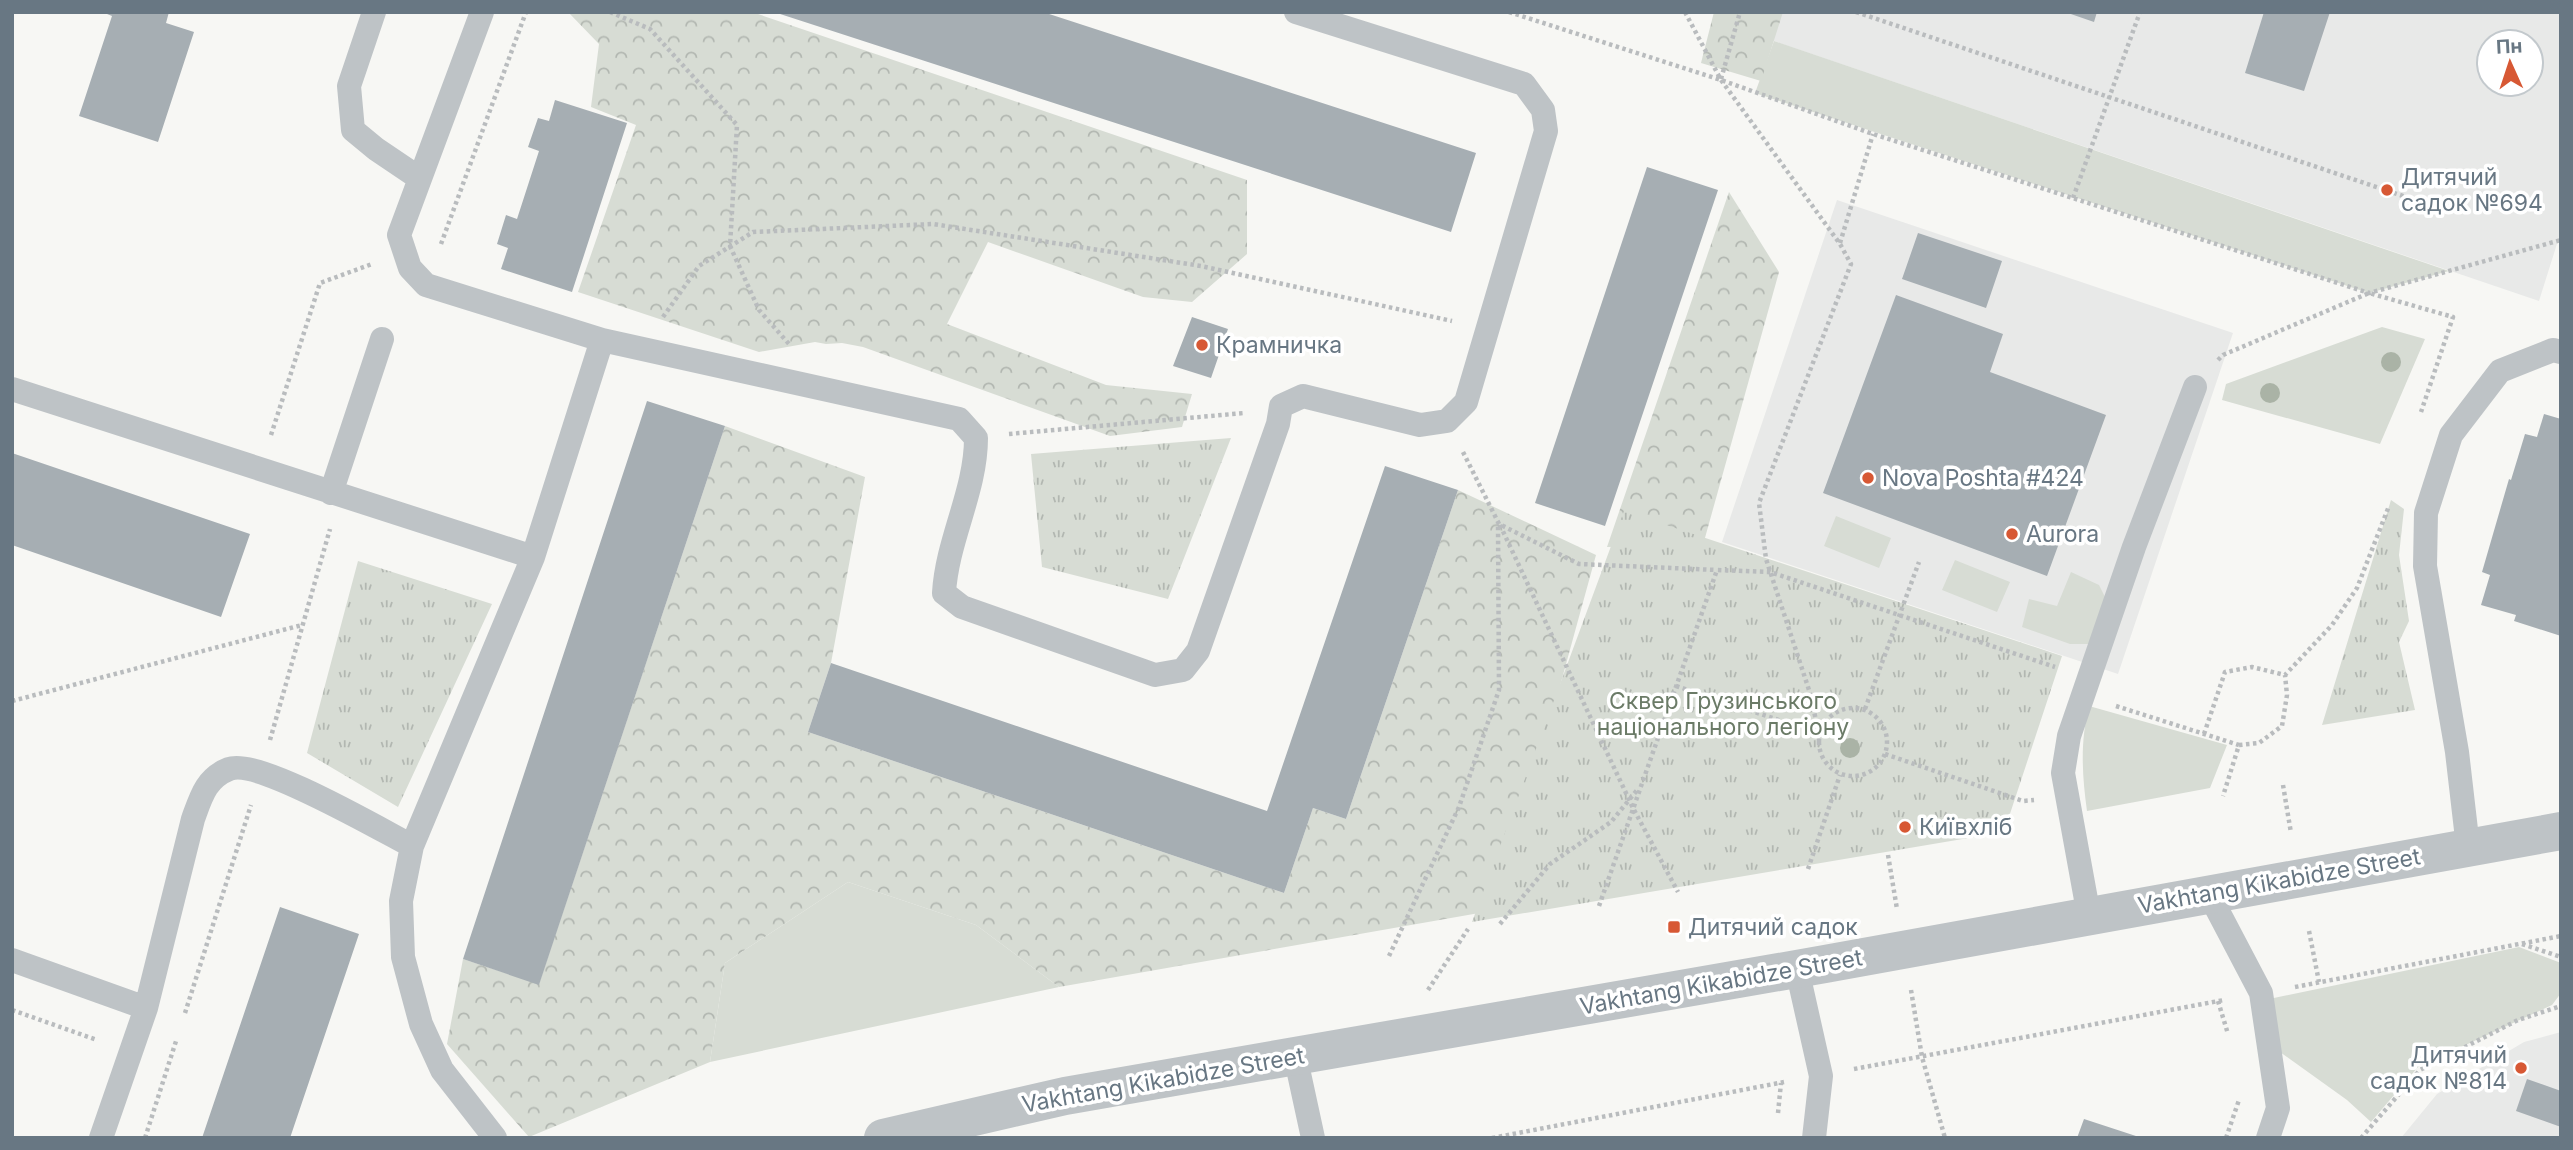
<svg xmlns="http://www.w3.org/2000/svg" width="2573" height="1150" font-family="Inter,sans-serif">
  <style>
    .built { fill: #e8e9e8; fill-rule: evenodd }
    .grass { fill: #d7dcd4 }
    .forest { fill: url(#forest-crowns) }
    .park { fill: url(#park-tufts) }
    .building { fill: #a6aeb3 }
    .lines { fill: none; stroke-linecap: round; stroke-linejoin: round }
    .path { stroke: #b9bcbe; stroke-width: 4.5; stroke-dasharray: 3.5 3.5; stroke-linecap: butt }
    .service { stroke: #bec3c6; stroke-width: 24 }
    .tertiary { stroke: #bec3c6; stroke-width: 38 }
    .tree { fill: #aab3a6 }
    .poi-dot { fill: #d75834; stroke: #fff; stroke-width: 2.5 }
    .labels { text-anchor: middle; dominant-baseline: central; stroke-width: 7; stroke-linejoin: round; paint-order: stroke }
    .poi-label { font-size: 23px; fill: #687783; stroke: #fff; text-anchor: start }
    .park-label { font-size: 23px; fill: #6b7b67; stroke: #fff }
    .street-label { font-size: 23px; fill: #687783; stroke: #fff }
  </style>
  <defs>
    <pattern id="forest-crowns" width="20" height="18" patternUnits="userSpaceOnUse" patternTransform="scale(1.75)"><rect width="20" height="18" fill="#d7dcd4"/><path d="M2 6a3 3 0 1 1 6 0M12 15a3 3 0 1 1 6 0" fill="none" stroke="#b2b7b1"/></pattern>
    <pattern id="park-tufts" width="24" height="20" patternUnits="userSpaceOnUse" patternTransform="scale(1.75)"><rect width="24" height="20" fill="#d7dcd4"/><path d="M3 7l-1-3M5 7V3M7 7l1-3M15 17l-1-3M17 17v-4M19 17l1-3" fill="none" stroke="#b2b7b1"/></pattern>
  </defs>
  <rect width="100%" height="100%" fill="#f7f7f4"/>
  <path class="built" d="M1773,12H2561V231L2539,301L1765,38ZM2489,42H2531V84H2489Z
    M1837,200L2233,333L2118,674L1722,542Z
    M2561,1032V1138H2401L2437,1094L2524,1042Z"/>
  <path class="grass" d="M1774,41L2449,271L2369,293L1755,93Z
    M2382,327L2425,339L2380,444L2222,400L2226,384Z
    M1836,516L1891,538L1879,568L1824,546Z
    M1955,560L2010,582L1997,612L1942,590Z
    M2071,572L2099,585L2109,605L2089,644H2070L2022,627L2029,599L2057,606Z
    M2089,706L2227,745L2210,788L2087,811C2082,775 2080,742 2089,706Z
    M848,882L976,925L1059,987L710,1062L725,963Z
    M2519,947L2561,963V993L2552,1005L2418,1067L2371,1122L2347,1100L2280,1052L2269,999Z"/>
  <path class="forest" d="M568,12H752L1247,180V254L1192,302L1143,297L988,242L947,324L1106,385L1192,394L1182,427L1110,436L863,347L842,343L826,344L815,342L759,352L578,292L636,125L591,107L599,44Z
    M1714,12H1783L1761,81L1701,63Z
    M1729,192L1779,272L1703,545L1607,547Z
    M725,426L865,477L831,663L808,732L1284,893L1313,808L1346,819L1458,490L1596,555L1538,766L1485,912L1059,987L976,925L848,882L725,963L710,1062L529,1137L447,1044L463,959L539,984Z"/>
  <path class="park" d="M1231,438L1168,599L1042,567L1031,454Z
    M2391,500L2404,509L2399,555L2409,621L2399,642L2415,710L2322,725Z
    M1624,511L2062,656L2004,832L1472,922Z
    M358,561L492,604L398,807L307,753Z"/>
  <path class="building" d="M102,12H169L166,23L194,32L158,142L79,116L112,16Z
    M1043,12L1476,153L1451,232L777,13Z
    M2065,12H2097L2094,22Z
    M2264,12H2330L2304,91L2245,73Z
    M555,100L627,123L572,292L501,269L508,248L497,244L506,215L517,219L539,151L528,147L538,118L549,121Z
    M1647,167L1718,190L1605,526L1535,503Z
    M1918,233L2002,261L1986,308L1902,279Z
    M1896,295L2003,334L1990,372L2106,415L2047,576L1823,493Z
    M1192,317L1228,329L1211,378L1173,366Z
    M647,401L725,426L539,985L463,959Z
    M2544,414L2561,419V636L2514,621L2516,615L2481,605L2490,575L2482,572L2509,479L2511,480L2525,434L2537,437Z
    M12,453L250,534L221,617L12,545Z
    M1385,466L1458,490L1346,819L1313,808L1284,893L808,732L831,663L1267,811Z
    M280,907L359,934L290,1138H202Z
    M2527,1079L2561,1091V1127L2516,1111Z
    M2084,1119L2139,1137V1138H2077Z"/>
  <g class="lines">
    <path class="path" d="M610,12L650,29L737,125L730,246L759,310L789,344
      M1509,12L1721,80L1873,134L2369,293L2561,240
      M1685,12L1721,80L1840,244L1851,264L1759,503L1766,559L1809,690L1819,733
      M1856,12L2406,197
      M1721,79L1740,12
      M2073,198L2140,12
      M1840,243L1873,134
      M441,244L526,12
      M663,317L699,266L753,232L933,224L1201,266L1452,321
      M2218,360L2223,355L2369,293L2453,317L2421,412
      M1009,434L1244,413
      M271,435L320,283L372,264
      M1463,452L1499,524L1579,564L1717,570
      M1500,525L1633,808L1678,892
      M1676,686L1818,733
      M12,701L302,625
      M2116,706L2239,745L2223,796
      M1819 742a34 34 0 1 1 68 0a34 34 0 1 1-68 0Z
      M1865,709L1919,562
      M2204,734L2225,672L2252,667L2285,675L2332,625L2357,588L2389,506
      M270,740L330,529
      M2239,745L2259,743L2282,726L2287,695L2285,675
      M1885,754L2023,801L2034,800
      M2283,785L2291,833
      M1888,855L1897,909
      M1808,869L1840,775
      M1599,906L1717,570L1770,572L2055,667
      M1500,924L1550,864L1611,822L1638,789
      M2309,931L2319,982
      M2522,944L2561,957
      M1389,956L1459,807L1499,690L1498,522
      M2295,987L2561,936
      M1428,990L1468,929
      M1911,990L1922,1057L1945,1138
      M2218,1001L2228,1034
      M12,1010L97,1040
      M185,1013L251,805
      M1854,1069L2224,1000
      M1778,1113L1781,1083
      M145,1138L177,1038
      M1492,1138L1784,1082
      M2226,1138L2239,1100
      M2361,1138L2420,1070L2518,1020L2561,1006"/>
    <path class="service" d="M374,12L349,86L353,130L376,149L419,178
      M482,12L399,235L410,268L426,285L602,340L959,419L976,438C976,491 947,540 944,593L962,607L1155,675L1183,670L1198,651L1278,424L1281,406L1303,396L1420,425L1447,421L1466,402L1546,131L1543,110L1524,84L1296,12
      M12,389L533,557
      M331,493L382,339
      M2468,847L2457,752L2425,566L2426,513L2451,435L2500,371L2553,350L2561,352
      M2209,894L2261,993L2278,1108L2268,1138
      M2089,916L2063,773L2069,736L2134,547L2195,387
      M12,960L146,1008
      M1797,969L1821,1076L1814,1138
      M1295,1055L1313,1138
      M101,1138L146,1008L193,819C201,797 206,778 229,769C258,758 381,830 412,846
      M495,1138L442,1070L421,1024L403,957L401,901L412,846L533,557L602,340"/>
    <path class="tertiary" d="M883,1138L1065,1096L1825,964L2561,831"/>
  </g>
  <g class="tree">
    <circle cx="2391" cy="362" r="10"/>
    <circle cx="2270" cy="393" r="10"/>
    <circle cx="1850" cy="748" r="10"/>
  </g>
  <g class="poi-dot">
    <circle cx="2387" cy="190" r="7"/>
    <circle cx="1202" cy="345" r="7"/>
    <circle cx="1868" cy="478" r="7"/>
    <circle cx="2012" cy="534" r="7"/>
    <circle cx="1905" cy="827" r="7"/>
    <rect x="1667" y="920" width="14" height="14" rx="3.5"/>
    <circle cx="2521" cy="1068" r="7"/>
  </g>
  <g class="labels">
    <g class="poi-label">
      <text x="2401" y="177">Дитячий<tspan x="2401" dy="26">садок №694</tspan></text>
      <text x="1216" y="345">Крамничка</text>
      <text x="1882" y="478">Nova Poshta #424</text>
      <text x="2026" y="534">Aurora</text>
      <text x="1919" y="827">Київхліб</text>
      <text x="1688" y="927">Дитячий садок</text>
      <text x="2507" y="1055" text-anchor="end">Дитячий<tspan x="2507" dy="26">садок №814</tspan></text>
    </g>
    <g class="park-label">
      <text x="1723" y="701">Сквер Грузинського<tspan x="1723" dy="26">національного легіону</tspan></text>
    </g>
    <g class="street-label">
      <text transform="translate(2279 881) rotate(-10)">Vakhtang Kikabidze Street</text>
      <text transform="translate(1721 982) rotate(-10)">Vakhtang Kikabidze Street</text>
      <text transform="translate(1163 1080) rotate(-10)">Vakhtang Kikabidze Street</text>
    </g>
  </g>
  <rect width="2573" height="1150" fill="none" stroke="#687783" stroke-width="28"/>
  <g transform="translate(2510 63) rotate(357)"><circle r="33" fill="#ffffff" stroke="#c3c9cd" stroke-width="2"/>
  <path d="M0-5L12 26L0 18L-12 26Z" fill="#d75834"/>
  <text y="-10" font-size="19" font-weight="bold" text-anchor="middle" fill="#687783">Пн</text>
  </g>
</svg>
